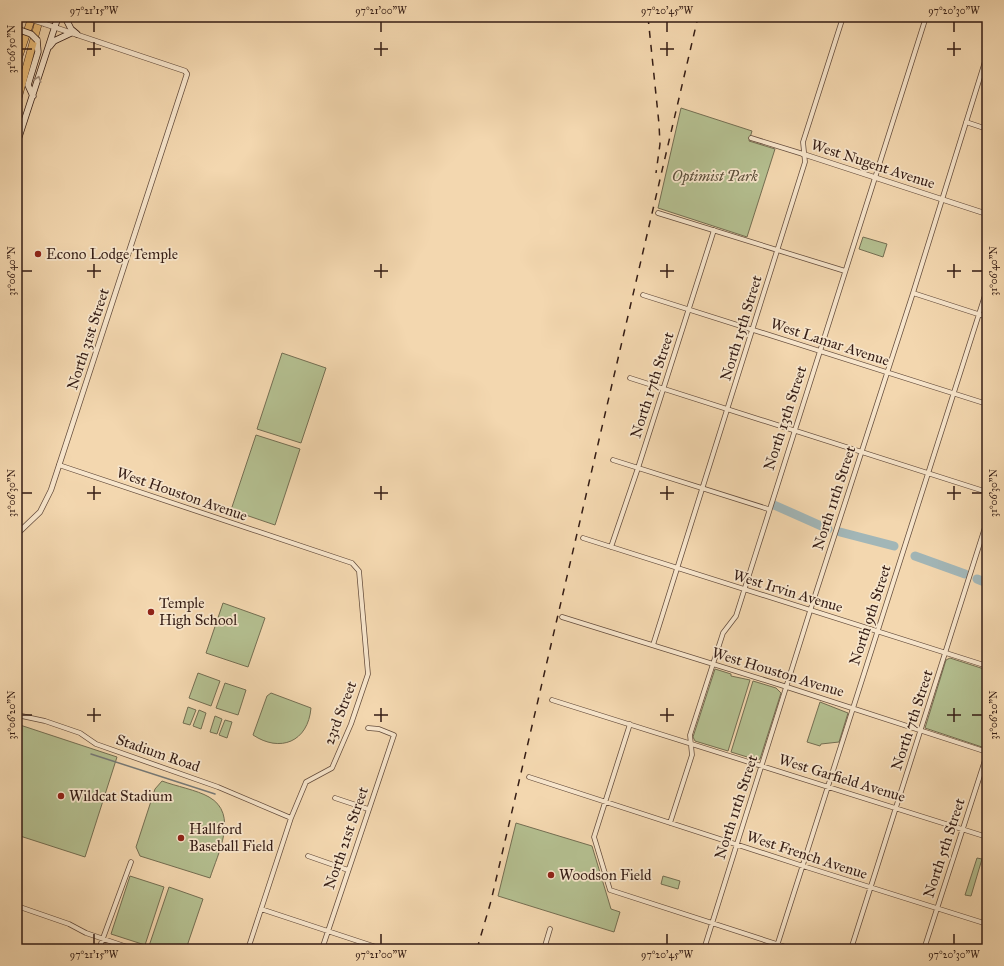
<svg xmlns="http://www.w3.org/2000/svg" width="1004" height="966" font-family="'IM FELL Great Primer',serif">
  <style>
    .green { fill: #b4bf90; stroke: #746e52 }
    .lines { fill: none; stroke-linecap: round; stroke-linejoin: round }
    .stream { stroke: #767976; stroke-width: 1.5 }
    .river { stroke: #a2b6b7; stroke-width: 9 }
    .minor-casing { stroke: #644c3c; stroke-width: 5.5 }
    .tertiary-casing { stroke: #644c3c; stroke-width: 6 }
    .secondary-casing { stroke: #351d15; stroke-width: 7 }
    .motorway-casing { stroke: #351d15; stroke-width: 8 }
    .minor { stroke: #f7e5cb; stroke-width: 4 }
    .tertiary { stroke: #f7e5cb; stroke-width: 4.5 }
    .secondary { stroke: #f7e5cb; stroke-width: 5.5 }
    .motorway { stroke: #eabc78; stroke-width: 7 }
    .rail { stroke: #351d15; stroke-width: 1.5; stroke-dasharray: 7 7; stroke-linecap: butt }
    .tertiary-bridge-casing { stroke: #644c3c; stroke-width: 6; stroke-linecap: butt }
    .secondary-bridge-casing { stroke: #351d15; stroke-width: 7; stroke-linecap: butt }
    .tertiary-bridge { stroke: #f7e5cb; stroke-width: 4.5 }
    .secondary-bridge { stroke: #f7e5cb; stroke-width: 5.5 }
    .oneway { stroke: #a08b79 }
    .ticks { fill: none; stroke: #351d15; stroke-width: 1.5 }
    .poi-dot { fill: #8f2418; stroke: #f7e5cb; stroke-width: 1.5 }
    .labels { text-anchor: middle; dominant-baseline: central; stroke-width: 3.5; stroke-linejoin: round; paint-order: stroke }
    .street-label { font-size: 15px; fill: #351d15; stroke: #f7e5cb }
    .park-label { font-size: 15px; font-style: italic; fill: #5b4e3a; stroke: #f7e5cb }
    .poi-label { font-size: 15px; fill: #351d15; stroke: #f7e5cb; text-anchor: start }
    .neatline { fill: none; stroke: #351d15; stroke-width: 1.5 }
    .ticks-label { font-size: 10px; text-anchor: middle; fill: #351d15 }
  </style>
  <rect width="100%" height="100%" fill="#f3d7af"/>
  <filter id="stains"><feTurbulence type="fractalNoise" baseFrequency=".005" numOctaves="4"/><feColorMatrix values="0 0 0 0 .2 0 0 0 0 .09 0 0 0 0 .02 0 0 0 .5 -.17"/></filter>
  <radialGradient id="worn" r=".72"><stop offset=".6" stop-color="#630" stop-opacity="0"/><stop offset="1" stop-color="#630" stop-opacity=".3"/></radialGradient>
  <path class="green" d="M681,108L752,131L749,141L775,149L747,237L658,208Z
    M863,237L887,244L883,257L859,249Z
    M282,353L326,368L301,443L257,429Z
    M256,435L300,449L275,525L231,510Z
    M223,603L265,618L248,667L206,653Z
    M950,658L987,670V741L984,746L982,747L925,728L946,660Z
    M715,669L731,674V676L750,680L728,751L695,741L693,737Z
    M198,673L220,681L211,706L189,698Z
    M753,681L776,688L781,693L760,759L757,760L731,752Z
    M225,683L246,690L238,715L216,708Z
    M271,693L311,708C308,742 280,753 253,735L267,696Z
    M820,702L848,713L839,742L821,744L820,746L807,742Z
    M188,707L196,710L190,725L183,723Z
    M199,710L206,713L201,729L193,726Z
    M215,716L222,719L217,734L210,732Z
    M225,720L232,722L227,738L219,735Z
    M17,724L117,757L85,857L17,835Z
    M162,781C175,786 197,790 209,797C239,814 218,853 210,878L140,856L136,847L155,789Z
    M516,823L592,846L611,909L620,912L614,932L498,896Z
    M977,858L982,859L971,896L965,895Z
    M130,876L164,887L145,945L111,934Z
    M663,876L680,881L678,889L661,884Z
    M169,887L203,899L186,949H160L149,946Z"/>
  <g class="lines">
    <path class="stream" d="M17,730H18
      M91,754L215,794"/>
    <path class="river" d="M774,505L828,529
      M840,532L894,546
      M915,556L965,574
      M977,579L987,583"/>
    <defs>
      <path id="minor" d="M966,122L987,129
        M751,138L803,154
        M658,213L845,271
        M913,293L987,317
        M643,295L987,404
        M630,378L987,492
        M613,460L768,509
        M59,465L352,563L359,571L368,674L351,724L332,768L306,782L291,818L248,949
        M583,538L987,666
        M611,547L638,468L714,230
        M562,617L787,687L987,752
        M653,645L805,162L803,142L843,17
        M552,700L987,837
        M17,715L45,721L80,733L96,744L218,787L291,818
        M630,724L594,837L610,890L792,949
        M529,777L803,866L987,924
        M335,798L368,809
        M670,823L692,755L690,735L723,633L736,616L926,17
        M308,856L348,870
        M17,906L69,924L86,933L133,949
        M261,909L382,949
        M99,949L131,862
        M322,949L394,735L379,729L368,728
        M544,949L550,929
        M704,949L810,611L913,293L987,55
        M776,949L987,289
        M851,949L987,521
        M924,949L987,754"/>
      <path id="tertiary" d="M803,154L987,214
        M17,534L40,512L51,490L187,74L185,71L45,24"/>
      <path id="secondary" d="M65,17L71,29L77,34
        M50,46L54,41L71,33
        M33,96L28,85L38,52L37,40
        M17,143L58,17"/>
      <path id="motorway" d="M17,62L32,17
        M17,102L40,17"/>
    </defs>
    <use href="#minor" class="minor-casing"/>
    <use href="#tertiary" class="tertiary-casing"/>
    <use href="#secondary" class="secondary-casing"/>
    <use href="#motorway" class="motorway-casing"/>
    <use href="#minor" class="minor"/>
    <use href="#tertiary" class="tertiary"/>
    <use href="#secondary" class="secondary"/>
    <use href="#motorway" class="motorway"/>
    <path class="rail" d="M648,17L659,124L660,144L656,173
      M477,949L491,901L698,17"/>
    <defs>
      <path id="tertiary-bridge" d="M24,17L45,24"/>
      <path id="secondary-bridge" d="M17,29L31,34L37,40"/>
    </defs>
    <use href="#tertiary-bridge" class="tertiary-bridge-casing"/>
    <use href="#secondary-bridge" class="secondary-bridge-casing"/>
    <use href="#tertiary-bridge" class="tertiary-bridge"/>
    <use href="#secondary-bridge" class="secondary-bridge"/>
  </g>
  <defs><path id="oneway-chevron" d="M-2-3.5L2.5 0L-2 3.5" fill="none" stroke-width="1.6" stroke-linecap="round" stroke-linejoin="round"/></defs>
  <use class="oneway" href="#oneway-chevron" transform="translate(38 79) rotate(-72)"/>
  <path class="ticks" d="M94,22V32M381,22V32M667,22V32M954,22V32M94,42V56M381,42V56M667,42V56M954,42V56M22,49H32M87,49H101M374,49H388M660,49H674M947,49H961M94,264V278M381,264V278M667,264V278M954,264V278M22,271H32M87,271H101M374,271H388M660,271H674M947,271H961M972,271H982M94,486V500M381,486V500M667,486V500M954,486V500M22,493H32M87,493H101M374,493H388M660,493H674M947,493H961M972,493H982M94,708V722M381,708V722M667,708V722M954,708V722M22,715H32M87,715H101M374,715H388M660,715H674M947,715H961M972,715H982M94,934V944M381,934V944M667,934V944M954,934V944"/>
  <g class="poi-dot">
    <circle cx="38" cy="254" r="4"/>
    <circle cx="151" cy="612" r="4"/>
    <circle cx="61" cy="796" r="4"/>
    <circle cx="181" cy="838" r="4"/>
    <circle cx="551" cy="875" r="4"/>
  </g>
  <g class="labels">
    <g class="street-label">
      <text transform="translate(873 164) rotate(18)">West Nugent Avenue</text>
      <text transform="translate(741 328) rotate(-73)">North 15th Street</text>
      <text transform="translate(88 339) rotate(-72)">North 31st Street</text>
      <text transform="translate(830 342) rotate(18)">West Lamar Avenue</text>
      <text transform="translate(652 385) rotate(-72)">North 17th Street</text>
      <text transform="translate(785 418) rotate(-72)">North 13th Street</text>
      <text transform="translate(182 494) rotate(19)">West Houston Avenue</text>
      <text transform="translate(834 498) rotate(-72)">North 11th Street</text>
      <text transform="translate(788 591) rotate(17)">West Irvin Avenue</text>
      <text transform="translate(870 615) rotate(-72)">North 9th Street</text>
      <text transform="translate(778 672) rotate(17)">West Houston Avenue</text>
      <text transform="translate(340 713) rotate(-69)">23rd Street</text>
      <text transform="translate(912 720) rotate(-72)">North 7th Street</text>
      <text transform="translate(158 753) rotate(19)">Stadium Road</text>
      <text transform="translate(842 778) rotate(17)">West Garfield Avenue</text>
      <text transform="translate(736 807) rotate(-72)">North 11th Street</text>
      <text transform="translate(346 838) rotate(-71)">North 21st Street</text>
      <text transform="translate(944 848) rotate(-72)">North 5th Street</text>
      <text transform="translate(807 855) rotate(18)">West French Avenue</text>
    </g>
    <g class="park-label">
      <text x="715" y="176">Optimist Park</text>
    </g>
    <g class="poi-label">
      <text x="46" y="254">Econo Lodge Temple</text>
      <text x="159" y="603">Temple<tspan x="159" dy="17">High School</tspan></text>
      <text x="69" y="796">Wildcat Stadium</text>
      <text x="189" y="829">Hallford<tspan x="189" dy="17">Baseball Field</tspan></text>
      <text x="559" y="875">Woodson Field</text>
    </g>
  </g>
  <rect width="1004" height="966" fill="none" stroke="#f3d7af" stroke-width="44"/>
  <rect x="22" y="22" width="960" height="922" class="neatline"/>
  <g class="ticks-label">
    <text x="94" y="14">97°21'15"W</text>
    <text x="381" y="14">97°21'00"W</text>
    <text x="667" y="14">97°20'45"W</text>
    <text x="954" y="14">97°20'30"W</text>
    <text transform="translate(11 49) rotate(-90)" y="4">31°06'50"N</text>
    <text transform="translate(11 271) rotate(-90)" y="4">31°06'40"N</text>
    <text transform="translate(993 271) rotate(-90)" y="4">31°06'40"N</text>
    <text transform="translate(11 493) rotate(-90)" y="4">31°06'30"N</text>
    <text transform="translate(993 493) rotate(-90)" y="4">31°06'30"N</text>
    <text transform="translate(11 715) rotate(-90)" y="4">31°06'20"N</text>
    <text transform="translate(993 715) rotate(-90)" y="4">31°06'20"N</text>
    <text x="94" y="958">97°21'15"W</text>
    <text x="381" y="958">97°21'00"W</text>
    <text x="667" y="958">97°20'45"W</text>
    <text x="954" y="958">97°20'30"W</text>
  </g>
  <rect width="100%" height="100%" filter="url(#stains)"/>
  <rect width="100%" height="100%" fill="url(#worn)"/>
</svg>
